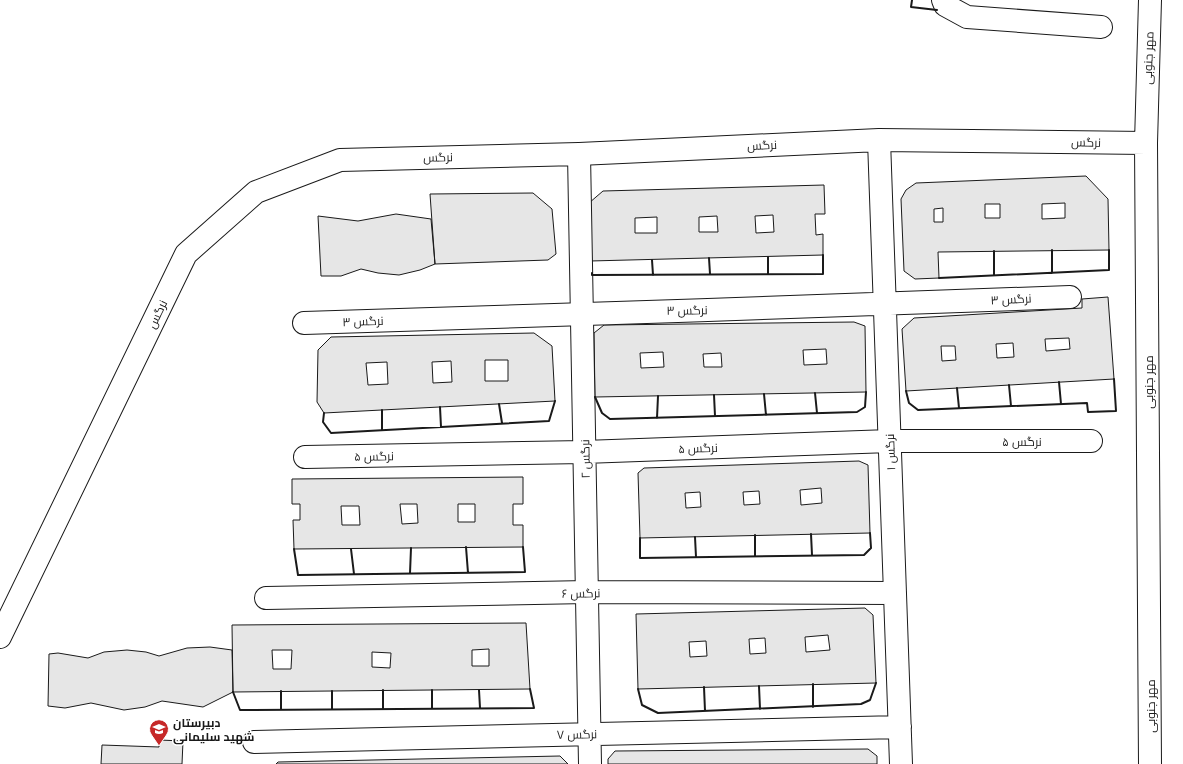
<svg xmlns="http://www.w3.org/2000/svg" width="1183" height="764" font-family="'Noto Serif',Cairo,serif">
  <style>
    .building { fill: #e6e6e6; stroke: #1a1a1a; fill-rule: evenodd }
    .lines { fill: none; stroke-linecap: round; stroke-linejoin: round }
    .minor-casing { stroke: #1a1a1a; stroke-width: 24 }
    .minor { stroke: #fff; stroke-width: 22 }
    .wall { stroke: #1a1a1a; stroke-width: 2 }
    .labels { text-anchor: middle; dominant-baseline: central; stroke-width: 3; stroke-linejoin: round; paint-order: stroke }
    .street-label { font-size: 12px; fill: #1a1a1a; stroke: #fff }
    .poi-label { font-size: 12px; font-weight: bold; fill: #1a1a1a; stroke: #fff; text-anchor: start }
  </style>
  <rect width="100%" height="100%" fill="#fff"/>
  <path class="building" d="M1086,176L1108,199L1109,250L938,252L939,278L915,279L904,271L901,199L906,190L916,183ZM1065,203V218L1042,219V204ZM985,204H1000V218H985ZM943,208V222H934V209Z
    M824,185L825,214H815L816,235L823,234V255L590,261L589,203L603,191ZM773,215L774,232L756,233L755,216ZM717,216L718,232H699V217ZM657,217V233H635V218Z
    M533,193L552,209L556,254L548,260L435,264L430,194Z
    M396,214L431,219L435,264L420,270L399,275L378,273L361,269L341,276H321L318,216L358,221Z
    M1108,297L1114,379L906,391L902,329L914,318L1082,308V299ZM1069,338L1070,349L1046,351L1045,339ZM1013,343L1014,357L997,358L996,344ZM941,346H955L956,360L942,361Z
    M854,322L865,326L866,392L595,397L594,333L604,325ZM826,349L827,364L804,365L803,350ZM663,352L664,367L641,368L640,353ZM721,353L722,367H704L703,354Z
    M534,333L552,346L555,401L324,413L317,402L318,350L331,337ZM485,360H508V381H485ZM451,361L452,382L433,383L432,362ZM387,362L388,384L368,385L366,363Z
    M859,461L868,465L870,533L640,538L638,473L644,468ZM821,488L822,503L801,505L800,490ZM759,491L760,504L744,505L743,492ZM700,492L701,507L686,508L685,493Z
    M523,477V504H513V525H523V547L294,549L293,520H300V504H292V479ZM400,504H417L418,523L402,524ZM458,504H475V522H458ZM341,506H359L360,525H342Z
    M865,608L873,615L876,683L638,689L636,614ZM828,635L830,650L806,652L805,637ZM765,638L766,653L750,654L749,639ZM706,641L707,656L690,657L689,642Z
    M526,623L530,689L233,692L232,625ZM489,649V666H472V650ZM272,650H292L291,669H273ZM372,652L391,653L390,668L372,667Z
    M210,647L232,650L233,692L203,707L162,701L145,707L124,710L91,703L65,708L48,706L49,654L58,653L88,658L104,652L127,650L146,652L159,656L187,648Z
    M159,740L183,741L182,764H101L102,745L159,747Z
    M868,749L877,756V764H608V759L615,751Z
    M560,756L568,764H276L278,762Z"/>
  <g class="lines">
    <defs>
      <path id="minor" d="M943,0L945,5L967,17L1101,27
        M1150,0L1146,143L1150,764
        M879,140L901,764
        M579,154L590,764
        M304,323C559,314 815,308 1070,297
        M305,457L584,452L890,441H1091
        M266,598L587,592L895,593
        M0,637L186,254L256,192L340,160L579,154L879,140L1146,143
        M254,742L900,727"/>
    </defs>
    <use href="#minor" class="minor-casing"/>
    <use href="#minor" class="minor"/>
    <path class="wall" d="M912,0L911,7L937,10
      M1052,250V273
      M994,251V275
      M709,258L710,274
      M652,260L653,275
      M592,273V275L823,274V255
      M768,274V257
      M939,278L1109,270V250
      M1059,382L1061,404
      M1009,385L1011,406
      M957,388L959,408
      M906,391L909,403L918,410L1087,403L1088,412L1116,411L1114,379
      M815,393L817,413
      M764,394L766,415
      M714,395L715,416
      M595,397L602,413L610,419L857,412L865,407L866,392
      M499,404L502,423
      M440,407L441,427
      M324,413L323,422L331,433L549,421L555,401
      M657,418L658,396
      M382,430V410
      M811,534L812,555
      M695,537L696,557
      M640,538V558L864,555L871,548L870,533
      M466,547L468,573
      M294,549L298,575L525,572L523,547
      M351,549L354,574
      M755,556V535
      M410,573L411,548
      M813,684V707
      M759,686L760,709
      M704,687L705,711
      M638,689L642,705L658,713L861,704L870,700L876,683
      M479,690L480,708
      M281,691V710
      M233,692L240,710L534,708L530,689
      M332,709V691
      M383,709V690
      M432,709V690"/>
  </g>
  <defs>
    <symbol id="school-pin" viewBox="-11 -11 22 30"><path d="M0 17L-7.5 6A9.5 9.5 0 1 1 7.5 6Z" fill="#c62828" stroke="#fff"/><path d="M0-5L7-2L0 1L-7-2ZM-4 1L0 2.5L4 1V4Q0 6-4 4Z" fill="#fff"/></symbol>
  </defs>
  <g fill-rule="evenodd">
    <use href="#school-pin" x="148" y="718" width="22" height="30"/>
  </g>
  <g class="labels">
    <g class="street-label">
      <text transform="translate(1148 58) rotate(-88)">مهر جنوبی</text>
      <text transform="translate(1086 142) rotate(1)">نرگس</text>
      <text transform="translate(762 145) rotate(-3)">نرگس</text>
      <text transform="translate(438 157) rotate(-1)">نرگس</text>
      <text transform="translate(1011 299) rotate(-3)">نرگس ۳</text>
      <text transform="translate(687 310) rotate(-1)">نرگس ۳</text>
      <text transform="translate(157 314) rotate(-64)">نرگس</text>
      <text transform="translate(363 321) rotate(-2)">نرگس ۳</text>
      <text transform="translate(1148 382) rotate(-90)">مهر جنوبی</text>
      <text x="1022" y="441">نرگس ۵</text>
      <text transform="translate(698 448) rotate(-2)">نرگس ۵</text>
      <text transform="translate(890 452) rotate(-92)">نرگس ۱</text>
      <text transform="translate(374 456) rotate(-1)">نرگس ۵</text>
      <text transform="translate(585 459) rotate(-91)">نرگس ۲</text>
      <text transform="translate(581 593) rotate(-1)">نرگس ۶</text>
      <text transform="translate(1150 706) rotate(-90)">مهر جنوبی</text>
      <text transform="translate(577 734) rotate(-1)">نرگس ۷</text>
    </g>
    <g class="poi-label">
      <text x="173" y="722">دبیرستان<tspan x="173" dy="14">شهید سلیمانی</tspan></text>
    </g>
  </g>
</svg>
